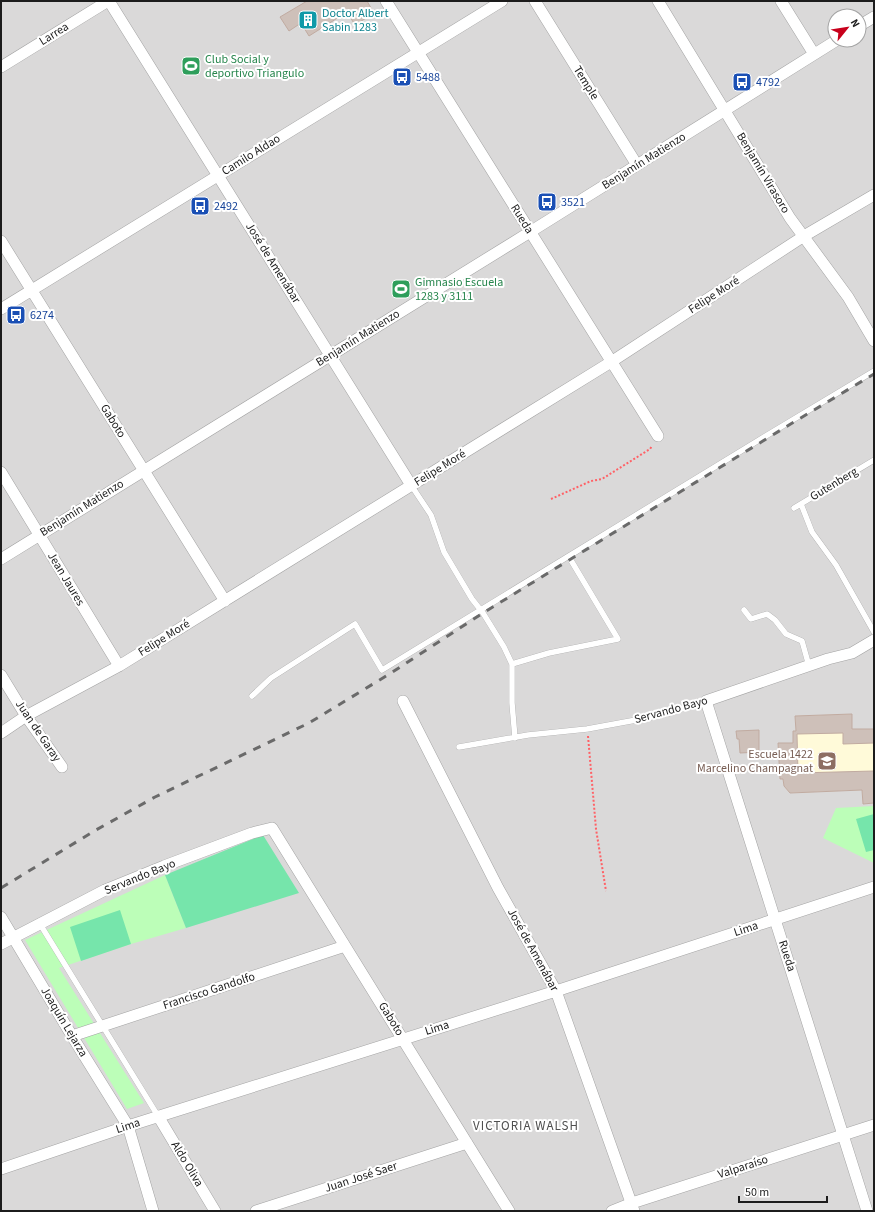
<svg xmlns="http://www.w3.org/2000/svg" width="875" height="1212" font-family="'Source Sans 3',sans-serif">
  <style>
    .residential { fill: #dad9d9; fill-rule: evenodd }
    .education { fill: #fffad9 }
    .park { fill: #bcfeb8 }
    .pitch { fill: #76e5ab }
    .building { fill: #cec0b9; stroke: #c1aba1 }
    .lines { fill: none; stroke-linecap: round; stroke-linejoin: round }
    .lane-casing { stroke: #a3a3a3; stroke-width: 6 }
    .street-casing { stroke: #a3a3a3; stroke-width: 12 }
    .path { stroke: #ff6166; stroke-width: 2; stroke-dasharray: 2 2; stroke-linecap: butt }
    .lane { stroke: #fff; stroke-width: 5.5 }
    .street { stroke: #fff; stroke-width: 11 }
    .rail { stroke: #6a6a6a; stroke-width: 3; stroke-dasharray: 8 8; stroke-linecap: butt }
    .labels { text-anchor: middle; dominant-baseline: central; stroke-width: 4; stroke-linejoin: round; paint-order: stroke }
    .culture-label { font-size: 12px; fill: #0d838f; stroke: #fff; text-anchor: start }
    .street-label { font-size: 12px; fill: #1c1c1c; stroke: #fff }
    .leisure-label { font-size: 12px; fill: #27864d; stroke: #fff; text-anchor: start }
    .transit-label { font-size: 12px; fill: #164399; stroke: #fff; text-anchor: start }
    .education-label { font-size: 12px; fill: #785e54; stroke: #fff; text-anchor: end }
    .neighbourhood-label { font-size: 13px; letter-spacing: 1px; fill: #4f4f4f; stroke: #fff }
  </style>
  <rect width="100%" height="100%" fill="#eee8e0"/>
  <path class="residential" d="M1,1H874V1211H1ZM835,16H859V40H835Z"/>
  <path class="education" d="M852,714V729H874V803L863,804L862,790L790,793L784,786L783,779H780L778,743H793V731H796L795,716Z"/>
  <path class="park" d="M874,806V863L823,838L836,808Z
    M165,875L186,928L131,944L59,968L144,1103L127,1109L25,940Z"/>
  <path class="pitch" d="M874,814V850L866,852L856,819Z
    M263,835L299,893L186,928L165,875Z
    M120,910L131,944L81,961L70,927Z"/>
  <path class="building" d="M307,1H367L374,13L355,25L347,12L309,36L301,23L289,31L280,17Z
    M852,714V729H874V743L843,744V733L797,734L798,773L874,771V803L863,804L862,790L790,793L784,786L783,779H780L778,743H793V731H796L795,716Z
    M759,730V752L740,753L739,739H737L736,731Z"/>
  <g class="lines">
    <defs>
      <path id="lane" d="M411,485L431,515L444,552L472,599L483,613L504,647L512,664V703L515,738
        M801,504L812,532L836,565L874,632
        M794,508L874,460
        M744,610L751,619L767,614L775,620L786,634L802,641L809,666
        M512,664L549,653L618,639L569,557
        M252,696L271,678L355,624L382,670L759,440L874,371
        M459,747L528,735L587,729L647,718L670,713L706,701
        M40,924L158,1116"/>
      <path id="street" d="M109,1L411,485
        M386,1L658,436
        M535,1L637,165
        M658,1L790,218L848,297L874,341
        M781,1L814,54
        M859,26L874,17
        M1,67L108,1
        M1,241L225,601
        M1,309L502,1
        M1,472L119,666
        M1,559L530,232L837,40
        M1,675L26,716L62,767
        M403,701L498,888L556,991L634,1211
        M1,733L26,716L119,666L611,362L804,236L874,195
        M1,917L72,1036L128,1126L153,1211
        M1,944L105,890L164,866L252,833L272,828L509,1211
        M72,1036L345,946
        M158,1116L215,1211
        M1,1169L128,1126L556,991L874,887
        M256,1211L467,1143
        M612,1211L632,1203L874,1125
        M867,1211L706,701L828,659L852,653L874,640"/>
    </defs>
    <use href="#lane" class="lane-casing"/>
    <use href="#street" class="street-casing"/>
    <path class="path" d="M551,499L591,481L602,479L650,449L652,446
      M588,736L596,829L606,891"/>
    <use href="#lane" class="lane"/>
    <use href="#street" class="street"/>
    <path class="rail" d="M1,888L96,830L155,797L309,723L391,673L483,613L789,425L874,374"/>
  </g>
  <defs>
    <symbol id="building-square" viewBox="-11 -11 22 22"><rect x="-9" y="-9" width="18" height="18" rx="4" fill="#0f9aa8" stroke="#fff"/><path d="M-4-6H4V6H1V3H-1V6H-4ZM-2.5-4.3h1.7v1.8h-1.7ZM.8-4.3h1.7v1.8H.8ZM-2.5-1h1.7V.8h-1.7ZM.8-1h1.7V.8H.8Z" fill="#fff"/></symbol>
    <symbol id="stadium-square" viewBox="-11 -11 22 22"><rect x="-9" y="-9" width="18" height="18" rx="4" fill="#2e9e5b" stroke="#fff"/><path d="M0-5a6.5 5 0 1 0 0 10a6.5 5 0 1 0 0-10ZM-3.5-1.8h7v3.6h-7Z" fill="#fff"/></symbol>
    <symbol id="bus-square" viewBox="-11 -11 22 22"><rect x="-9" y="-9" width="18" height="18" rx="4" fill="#1a4fb4" stroke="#fff"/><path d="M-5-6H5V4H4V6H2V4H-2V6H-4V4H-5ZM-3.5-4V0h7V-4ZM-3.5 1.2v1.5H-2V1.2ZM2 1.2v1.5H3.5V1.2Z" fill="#fff"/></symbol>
    <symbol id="school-square" viewBox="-11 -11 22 22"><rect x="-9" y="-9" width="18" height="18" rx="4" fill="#8d6e63" stroke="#fff"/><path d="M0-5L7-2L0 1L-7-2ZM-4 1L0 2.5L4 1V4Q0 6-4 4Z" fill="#fff"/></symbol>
  </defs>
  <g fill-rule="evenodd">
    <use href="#building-square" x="297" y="9" width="22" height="22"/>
    <use href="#stadium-square" x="180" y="55" width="22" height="22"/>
    <use href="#bus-square" x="391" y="66" width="22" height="22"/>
    <use href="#bus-square" x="731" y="71" width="22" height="22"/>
    <use href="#bus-square" x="536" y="191" width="22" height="22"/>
    <use href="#bus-square" x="189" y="195" width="22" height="22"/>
    <use href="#stadium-square" x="390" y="278" width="22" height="22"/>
    <use href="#bus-square" x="5" y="304" width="22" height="22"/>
    <use href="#school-square" x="816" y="750" width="22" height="22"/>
  </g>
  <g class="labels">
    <g class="culture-label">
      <text x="322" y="13">Doctor Albert<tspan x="322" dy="14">Sabin 1283</tspan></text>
    </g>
    <g class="street-label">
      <text transform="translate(54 34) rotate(-32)">Larrea</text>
      <text transform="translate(586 83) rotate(58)">Temple</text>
      <text transform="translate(251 155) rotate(-32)">Camilo Aldao</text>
      <text transform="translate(644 161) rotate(-32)">Benjamín Matienzo</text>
      <text transform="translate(763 173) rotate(59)">Benjamín Virasoro</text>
      <text transform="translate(522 219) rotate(58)">Rueda</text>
      <text transform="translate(273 263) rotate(58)">José de Amenábar</text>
      <text transform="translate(714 295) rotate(-33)">Felipe Moré</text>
      <text transform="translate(358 338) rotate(-32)">Benjamín Matienzo</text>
      <text transform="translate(113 421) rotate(58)">Gaboto</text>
      <text transform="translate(440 468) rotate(-32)">Felipe Moré</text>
      <text transform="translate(834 484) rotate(-31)">Gutenberg</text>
      <text transform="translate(82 508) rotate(-32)">Benjamín Matienzo</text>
      <text transform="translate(66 579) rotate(59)">Jean Jaures</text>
      <text transform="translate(164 638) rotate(-32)">Felipe Moré</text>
      <text transform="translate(671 710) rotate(-15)">Servando Bayo</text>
      <text transform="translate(38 731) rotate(56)">Juan de Garay</text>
      <text transform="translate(140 877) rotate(-22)">Servando Bayo</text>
      <text transform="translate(746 929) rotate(-18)">Lima</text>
      <text transform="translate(533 950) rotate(61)">José de Amenábar</text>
      <text transform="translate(787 956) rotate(72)">Rueda</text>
      <text transform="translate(209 991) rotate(-18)">Francisco Gandolfo</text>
      <text transform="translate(391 1019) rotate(58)">Gaboto</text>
      <text transform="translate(64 1022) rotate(59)">Joaquín Lejarza</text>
      <text transform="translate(437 1028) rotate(-17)">Lima</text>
      <text transform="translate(128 1126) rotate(-18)">Lima</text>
      <text transform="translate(187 1164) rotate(59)">Aldo Oliva</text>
      <text transform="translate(743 1167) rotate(-18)">Valparaíso</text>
      <text transform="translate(361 1177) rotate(-18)">Juan José Saer</text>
    </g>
    <g class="leisure-label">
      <text x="205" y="59">Club Social y<tspan x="205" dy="14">deportivo Triangulo</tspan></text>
      <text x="415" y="282">Gimnasio Escuela<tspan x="415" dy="14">1283 y 3111</tspan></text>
    </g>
    <g class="transit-label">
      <text x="416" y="77">5488</text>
      <text x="756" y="82">4792</text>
      <text x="561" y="202">3521</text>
      <text x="214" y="206">2492</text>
      <text x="30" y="315">6274</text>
    </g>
    <g class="education-label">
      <text x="813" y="754">Escuela 1422<tspan x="813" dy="14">Marcelino Champagnat</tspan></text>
    </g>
    <g class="neighbourhood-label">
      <text x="526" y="1126">VICTORIA WALSH</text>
    </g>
  </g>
  <rect width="875" height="1212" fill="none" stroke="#1c1c1c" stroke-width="4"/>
  <g transform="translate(847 28) rotate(60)"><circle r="19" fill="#ffffff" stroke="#a4a4a4"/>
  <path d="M0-3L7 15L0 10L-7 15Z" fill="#c8001c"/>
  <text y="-6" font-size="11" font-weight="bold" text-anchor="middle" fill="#1c1c1c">N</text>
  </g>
  <path d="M739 1196v6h88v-6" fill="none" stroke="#1c1c1c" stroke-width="2"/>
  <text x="745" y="1196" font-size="12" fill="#1c1c1c" stroke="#ffffff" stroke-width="3" paint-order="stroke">50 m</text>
</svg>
